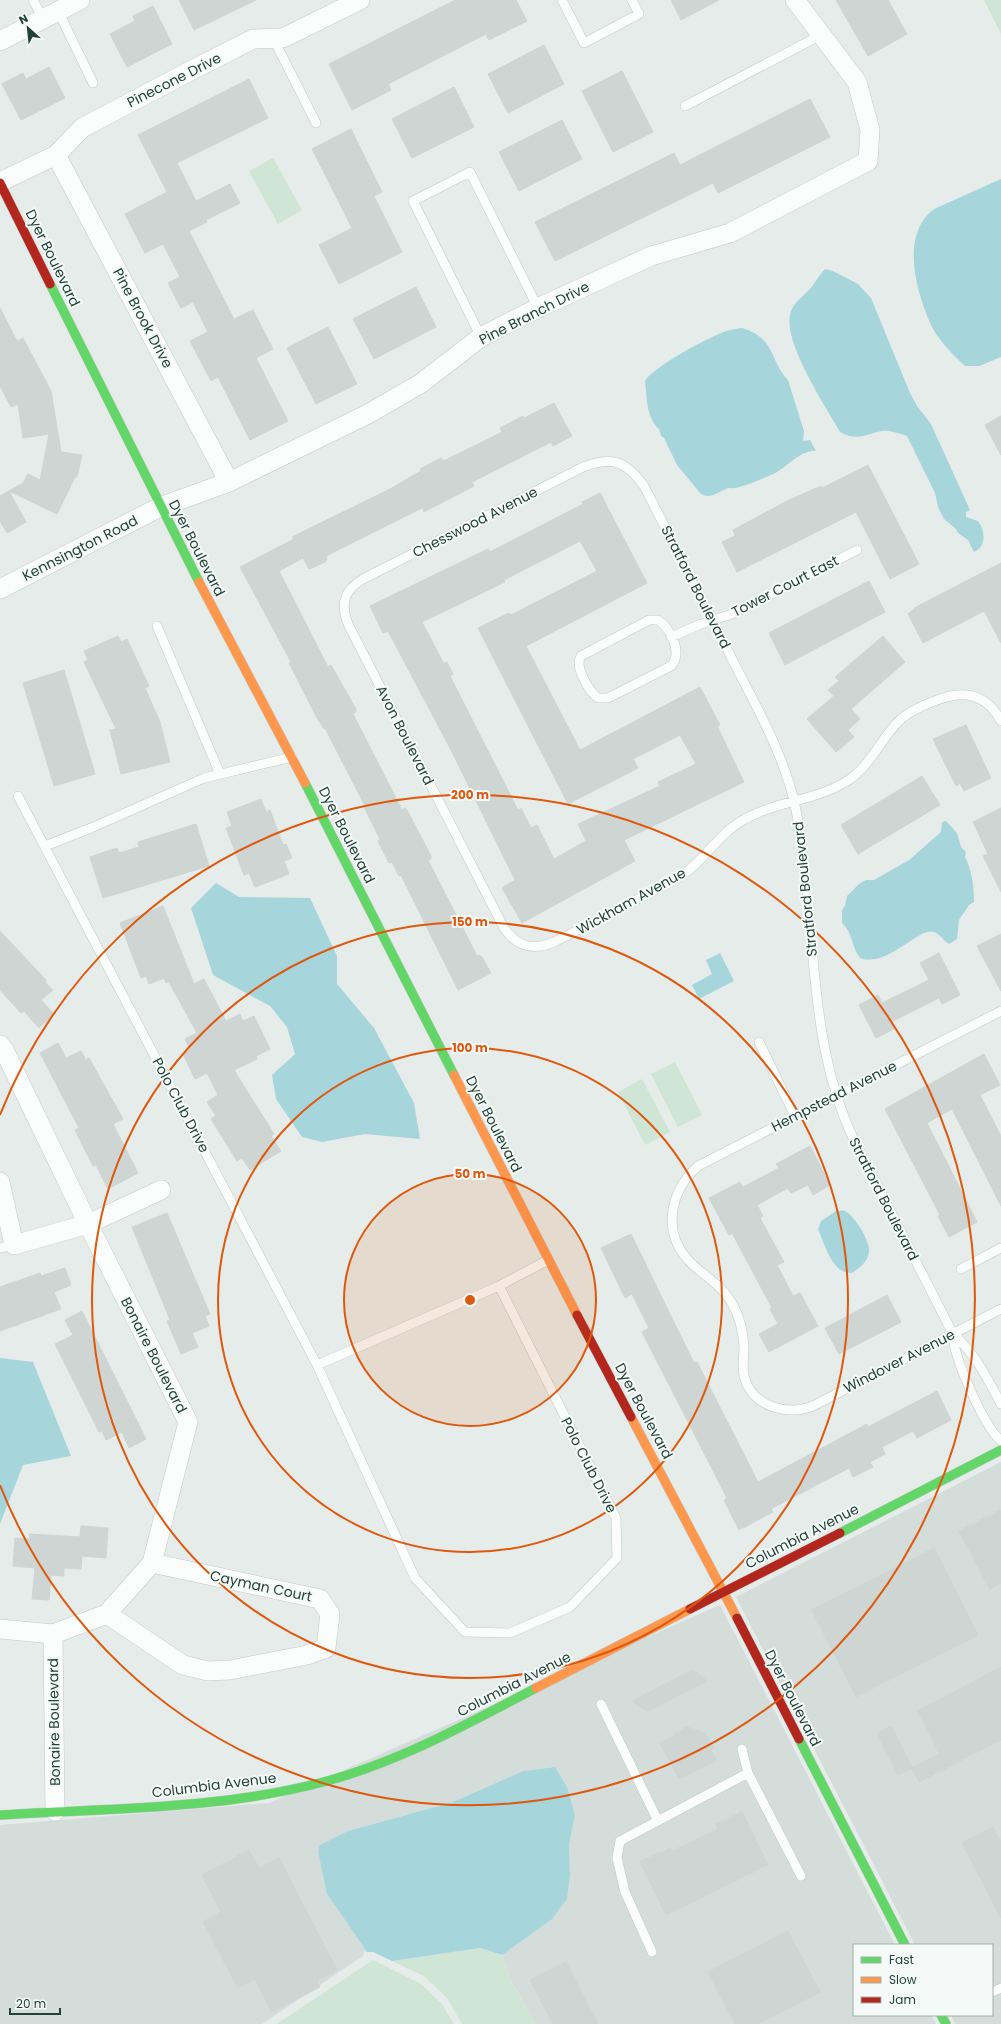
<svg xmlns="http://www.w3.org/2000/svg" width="1001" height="2024" font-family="Poppins,sans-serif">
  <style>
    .built { fill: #d4ddd9 }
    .green { fill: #cfe5d5 }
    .water { fill: #a6d6db }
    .building { fill: #ced5d2; stroke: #cfd5d2; fill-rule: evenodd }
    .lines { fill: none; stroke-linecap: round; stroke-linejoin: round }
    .lane-casing { stroke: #c3c9c6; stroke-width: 10 }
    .street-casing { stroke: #c3c9c6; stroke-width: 20 }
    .fast-casing { stroke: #c2cac6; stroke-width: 10 }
    .slow-casing { stroke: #c2cac6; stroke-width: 10 }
    .jam-casing { stroke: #c2cac6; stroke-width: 10 }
    .lane { stroke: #fbfcfc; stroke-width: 9 }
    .street { stroke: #fbfcfc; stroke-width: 19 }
    .fast { stroke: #63d668; stroke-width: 9 }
    .slow { stroke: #ff974d; stroke-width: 9 }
    .jam { stroke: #b3261e; stroke-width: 9 }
    .ring { fill: none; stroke: #de580e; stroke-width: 2 }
    .labels { text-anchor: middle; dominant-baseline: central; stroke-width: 4; stroke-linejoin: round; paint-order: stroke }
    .street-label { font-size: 14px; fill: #224138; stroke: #f5faf8 }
    .centre { fill: #de580e; stroke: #f5faf8; stroke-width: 2 }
    .ring-label { font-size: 12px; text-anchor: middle; font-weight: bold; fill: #de580e; stroke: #f5faf8; stroke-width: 4; stroke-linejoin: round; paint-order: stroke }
  </style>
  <rect width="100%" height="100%" fill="#e6ece9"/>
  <path class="built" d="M1001,1462V2024H955L951,2015H992V1945H915L736,1597Z
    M720,1605L895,1945H854V2015H931L936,2024H535L510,1979L502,1955L519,1943L570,1875L569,1845L575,1815L555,1767L523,1771L453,1802L348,1831L327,1894L367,1952L364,1951L363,1956L262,2024H0V1825L269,1803Z"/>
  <path class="green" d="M984,0H1001V34Z
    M273,158L302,210L278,224L249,171Z
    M675,1062L702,1115L678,1127L651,1074Z
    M642,1079L670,1132L645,1145L618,1092Z
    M480,1948L503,1956L510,1980L535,2024H462L447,1998L424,1976L392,1961Z
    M373,1960L421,1984L442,2004L454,2024H277Z"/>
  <path class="water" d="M1001,179V357L979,366H965C952,354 937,339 930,323C916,290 900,235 934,209Z
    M825,269L833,271L858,284L871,298L910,393L917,406L931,424L970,510L966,512V517L978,521C985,530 987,547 974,552L968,540L958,533L956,529L944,519L938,507L935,493L907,436C901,434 895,432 889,431C873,429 861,444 840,432C826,407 784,344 790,315C792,304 801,298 808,291C814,285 819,275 825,269Z
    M742,328C776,338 769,360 788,380L804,431L803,441L810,440L816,451C803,449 789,465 777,472C770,476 743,487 735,488C731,489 729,487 726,489C716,493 711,499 701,494L677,465L664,438L661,436L659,429C646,417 647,398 645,381C653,367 713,334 730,330C734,329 738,329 742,328Z
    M946,821L957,833L961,847L966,852L965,857C972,871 974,885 974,902L969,905L959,920L957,939L949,944C944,941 940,934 934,932C919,926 888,968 860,958C851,946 853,933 842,923V910L845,906L847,896L859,884L866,880H874L909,860L941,832L942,822Z
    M216,883L239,897L310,898L337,956V984L374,1028L414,1103L420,1139L365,1134L322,1142L302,1137L276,1099L272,1075L295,1054L287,1027L270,1006L213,975L191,908Z
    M720,953L734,981L699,999L692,985L712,974L706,960Z
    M836,1211C839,1211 843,1210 845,1211C854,1215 871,1242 869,1252C868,1262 859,1268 852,1273C832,1274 825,1245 818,1229L821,1221Z
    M0,1358L33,1362L71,1456L23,1465L0,1524Z
    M555,1767L567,1787L575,1815L569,1845L570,1875L567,1899L552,1919L502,1955L480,1948L392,1961L373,1952H367L327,1894L318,1851L320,1845L348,1831L453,1802L523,1771Z"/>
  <path class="building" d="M179,0H256L194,30Z
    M455,0H516L527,21L489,40L486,34L388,84L391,90L352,110L329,64Z
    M671,0H719L681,20Z
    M836,0H888L907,34L868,56Z
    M153,6L172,44L127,67L110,34L135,21L133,16Z
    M544,45L564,84L508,113L488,74Z
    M49,67L65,98L21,120L2,84L23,73L26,79Z
    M622,71L653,132L613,152L582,91Z
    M249,79L268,118L177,163L196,201L230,184L240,203L206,220L207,222L189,231L234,319L253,310L273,349L256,358L288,421L250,440L218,377L211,381L190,341L208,332L193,302L181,308L168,283L180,277L163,244L145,253L125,214L167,192L138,135Z
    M454,87L474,127L412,158L392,119Z
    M810,99L830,137L718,193L713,183L555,261L535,222L674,153L680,165Z
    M562,120L582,159L519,191L499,152Z
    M351,129L382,192L374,196L402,252L339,284L319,245L352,228L312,149Z
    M416,287L436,327L374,359L353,319Z
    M0,308L17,341L23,338L51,391L61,452L82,455L77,477H75L57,514L9,491L26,522L7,533L0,521V496L23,483L28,474L40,480L49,434L23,438L18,404L11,407L0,386Z
    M328,327L357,384L316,404L287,348Z
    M554,403L572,436L553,446L551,442L472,482L474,486L424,512L422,508L326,556L327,559L325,562L312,568L309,569L303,558L279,571L328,667L331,665L348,695L356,709V712L353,714L402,810L405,808L407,810L431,856V859L428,860L477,956L480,955L482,957L491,973L458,990L401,875L399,876L392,862L389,863L378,841L380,839L364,807L365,806L325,728L324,729L316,716L289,663L291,662L240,567L294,539L292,537L390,489L421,471L420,469L441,458L443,461L476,445L502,432L500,428L523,416L524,418Z
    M1001,416V455L985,425Z
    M868,465L919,564L890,579L856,512L737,572L722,542L735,536L733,530L787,501L821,486L822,488Z
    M600,493L647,583L526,646L580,750L700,687L720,725L717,726L744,782L624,840L635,861L522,923L502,888L515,880L451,750L388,631L383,633L370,606L488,549L490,552L583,504L582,502ZM580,541L597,571L511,615L509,613L478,628L568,804L638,768L633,759L680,735L696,764L658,782L660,786L578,824L586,841L554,859L537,825L531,828L521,808L518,810L450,676L453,674L447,662L444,664L422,622L505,582L504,580Z
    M1001,563V643L984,611L923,643L908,614L916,607Z
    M869,581L885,612L785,665L769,633Z
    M118,636L121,642L127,639L149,686L145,688L160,722L170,762L121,774L110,730L116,729L84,662L88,660L84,651Z
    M883,636L905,662L851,709L860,719L848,730L854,737L836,752L807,719L834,696L828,690L839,681L835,677Z
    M64,670L95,774L54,786L23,683Z
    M966,725L991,778L964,791L960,783L956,786L933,739Z
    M922,776L940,805L858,854L841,825Z
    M261,799L266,812L270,810L283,845L286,844L292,858L284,861L289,874L255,887L249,873L244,875L226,828L232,826L227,812Z
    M1001,808V892L983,856L988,854L973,822Z
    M196,824L209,866L103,898L90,857L117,848L119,853L139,847L138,842Z
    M163,906L194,984L204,979L226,1021L240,1014L243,1021L254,1016L270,1049L256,1056L257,1059L234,1070L274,1134L271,1136L281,1151L250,1170L242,1158L237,1161L211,1119L216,1116L207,1102L218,1095L207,1073L195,1079L183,1054L190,1050L185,1039L197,1033L169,982L166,983L164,978L149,984L146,976L141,978L120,923Z
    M0,931L46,980L45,982L53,990L41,1000L54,1014L39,1028L24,1011L21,1013L0,990Z
    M1001,934V991L977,946Z
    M939,953L960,995L942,1004L939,998L891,1022L894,1029L876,1038L859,1005L878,995L882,1003L929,980L920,963Z
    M58,1043L66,1058L81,1051L86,1060L89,1058L123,1119L113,1124L138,1173L108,1189L96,1165L93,1166L75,1130L79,1128L40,1053Z
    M984,1054L1000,1085L980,1095L1001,1136V1206L952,1109L927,1123L977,1222L949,1237L938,1216L940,1215L885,1109Z
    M810,1146L830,1185L813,1195L808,1185L791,1193L788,1188L757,1205L763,1216L760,1218L784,1262L777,1265L793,1296L800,1293L818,1326L769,1352L759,1334L778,1324L770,1309L772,1308L732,1233L729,1235L709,1198L740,1182L743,1187L779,1168L776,1164Z
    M167,1213L210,1314L205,1316L209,1326L192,1333L198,1347L181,1354L167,1321L170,1320L132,1227Z
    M631,1234L694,1363L697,1362L758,1482L867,1424L868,1427L937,1391L951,1420L917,1438L913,1431L882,1447L885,1454L870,1462L873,1467L853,1477L849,1468L771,1509L773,1512L739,1530L724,1500L727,1498L642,1332L649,1328L632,1294L625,1298L601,1248Z
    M65,1268L71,1285L54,1292L61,1309L0,1331V1287L40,1273L41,1276Z
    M887,1295L901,1322L839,1354L825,1328Z
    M82,1311L146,1439L129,1448L122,1432L106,1440L102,1431L99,1432L55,1344L73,1335L65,1320Z
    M1001,1510V1583L990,1589L959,1531Z
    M81,1526L108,1528L106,1558L82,1556L81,1569L64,1568V1576L51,1575L49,1600L32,1599L35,1568L13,1566L15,1538L30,1539V1534L80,1537Z
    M934,1548L978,1635L856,1697L812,1610Z
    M1001,1667V1740L919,1782L912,1768L940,1754L918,1711Z
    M692,1670L707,1681L648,1711L632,1701Z
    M891,1726L912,1768L898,1775L877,1734Z
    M687,1727L705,1733L714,1748L711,1750L716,1760L679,1779L660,1743L674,1736L673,1734Z
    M742,1812L768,1865L666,1915L640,1862L670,1848L672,1851L718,1829L716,1824Z
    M993,1827L1001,1842V1918L962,1843Z
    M249,1850L259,1868L279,1858L337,1970L317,1981L320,1987L272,2012L255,1979L238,1988L203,1922L221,1912L202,1875Z
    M788,1931L820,1992L757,2024H735L708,1972Z
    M566,1962L598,2024H553L530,1980Z"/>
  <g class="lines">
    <defs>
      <path id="lane" d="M33,0L43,19
        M562,0L584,43L639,14L632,0
        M58,11L93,83
        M273,38L316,123
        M685,106L821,35
        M481,337L413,201L470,172L538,308
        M649,620H658C671,629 683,653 671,666L608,698H598C589,691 574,667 581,656Z
        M157,626L220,774
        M671,637L701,624L732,614L857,550
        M1001,721C988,697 969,690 943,698C928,703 912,709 900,720C880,739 871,766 847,781C815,801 777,801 745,819C720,832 707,857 685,873C669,884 651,892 634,901C607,915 581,929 554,942C533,951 517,947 504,928L349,626C340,605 343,591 363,579L583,467C613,456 626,461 644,486C674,544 703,602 733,661C756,706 782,751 794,801C801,831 804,861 807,891C815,976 817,1062 854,1140L953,1334C975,1353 987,1378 1001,1404
        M18,796L317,1365L415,1578L465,1632L510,1633L570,1607L617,1558L616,1518L499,1286
        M45,846L91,828L204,778L292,757
        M1001,1011L698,1166C670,1191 662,1231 688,1260C704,1277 721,1283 733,1305C740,1318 743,1331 744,1346C744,1356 742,1366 744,1376C752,1407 787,1416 813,1406L1001,1309
        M759,1042L795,1116
        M0,1248L14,1245
        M961,1269L1001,1248
        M953,1334C953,1357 984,1426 1001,1441
        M317,1365L499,1286L548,1260
        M601,1704L658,1821
        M742,1749L748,1773
        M652,1952L625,1892L617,1858L620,1841L748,1773L801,1876
        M992,1992L1001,1988"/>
      <path id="street" d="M0,41L80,0
        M56,155L229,482
        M0,182L56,155L82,128L192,70L253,39L283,38L360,0
        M0,589L160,507L229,482L368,414L420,384L481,337L538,308L651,256L730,233L868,161L870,130L857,82L795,0
        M0,1045L4,1050L88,1224L188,1422L152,1563L112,1608L107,1614L53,1634L0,1629
        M0,1182L14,1245L88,1224L161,1190
        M107,1614L183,1665L208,1671L230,1670L307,1655L326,1648L330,1614L320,1599L152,1563
        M53,1634L55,1811"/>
      <path id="fast" d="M50,284L199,582
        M305,783L454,1075
        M840,1533L1001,1450
        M799,1739L905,1945
        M0,1815C109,1808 221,1810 327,1781C401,1761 469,1723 536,1688
        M941,2015L946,2024"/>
      <path id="slow" d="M199,582L305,783
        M454,1075L577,1315
        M631,1417L737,1618
        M536,1688L690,1609"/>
      <path id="jam" d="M0,183L50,284
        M577,1315L631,1417
        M690,1609L840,1533
        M737,1618L799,1739"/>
    </defs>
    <use href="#lane" class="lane-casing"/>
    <use href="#street" class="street-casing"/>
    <use href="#fast" class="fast-casing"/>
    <use href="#slow" class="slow-casing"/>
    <use href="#jam" class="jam-casing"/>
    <use href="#lane" class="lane"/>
    <use href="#street" class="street"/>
    <use href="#fast" class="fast"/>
    <use href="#slow" class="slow"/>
    <use href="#jam" class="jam"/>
  </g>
  <circle cx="470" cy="1300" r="126" fill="#de580e" fill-opacity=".12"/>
  <g class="ring">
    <circle cx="470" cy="1300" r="126"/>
    <circle cx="470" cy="1300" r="252"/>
    <circle cx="470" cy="1300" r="378"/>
    <path d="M0 1115A505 505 0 1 1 0 1485"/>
  </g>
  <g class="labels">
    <g class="street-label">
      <text transform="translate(174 80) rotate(-27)">Pinecone Drive</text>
      <text transform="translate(53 258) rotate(64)">Dyer Boulevard</text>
      <text transform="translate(534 313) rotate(-27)">Pine Branch Drive</text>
      <text transform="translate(143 318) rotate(62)">Pine Brook Drive</text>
      <text transform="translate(475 522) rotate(-27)">Chesswood Avenue</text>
      <text transform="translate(80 548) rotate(-27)">Kennsington Road</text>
      <text transform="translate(197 548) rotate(63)">Dyer Boulevard</text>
      <text transform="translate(785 586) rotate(-27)">Tower Court East</text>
      <text transform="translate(696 587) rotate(63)">Stratford Boulevard</text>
      <text transform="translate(405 735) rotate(63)">Avon Boulevard</text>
      <text transform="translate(347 835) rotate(63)">Dyer Boulevard</text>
      <text transform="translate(805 889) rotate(-96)">Stratford Boulevard</text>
      <text transform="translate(631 901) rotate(-29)">Wickham Avenue</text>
      <text transform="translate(834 1096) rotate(-27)">Hempstead Avenue</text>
      <text transform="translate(181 1105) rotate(62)">Polo Club Drive</text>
      <text transform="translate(494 1124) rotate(63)">Dyer Boulevard</text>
      <text transform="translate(884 1199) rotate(63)">Stratford Boulevard</text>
      <text transform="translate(154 1355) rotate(63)">Bonaire Boulevard</text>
      <text transform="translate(899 1361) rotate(-27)">Windover Avenue</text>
      <text transform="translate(644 1411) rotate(62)">Dyer Boulevard</text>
      <text transform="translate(589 1465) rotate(63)">Polo Club Drive</text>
      <text transform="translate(802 1536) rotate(-27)">Columbia Avenue</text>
      <text transform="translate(261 1586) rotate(12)">Cayman Court</text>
      <text transform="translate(514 1684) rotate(-27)">Columbia Avenue</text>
      <text transform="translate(793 1698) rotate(63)">Dyer Boulevard</text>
      <text transform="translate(54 1722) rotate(-91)">Bonaire Boulevard</text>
      <text transform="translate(214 1785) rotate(-7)">Columbia Avenue</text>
    </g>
  </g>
  <circle cx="470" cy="1300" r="6" class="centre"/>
  <g class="ring-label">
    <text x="470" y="799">200 m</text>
    <text x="470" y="926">150 m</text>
    <text x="470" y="1052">100 m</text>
    <text x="470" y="1178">50 m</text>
  </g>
  <rect x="853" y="1944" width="140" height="72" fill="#f5faf8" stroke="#a1b0ab"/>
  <rect x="861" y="1957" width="20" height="6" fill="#63d668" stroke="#a1b0ab"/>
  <text x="889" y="1964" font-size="12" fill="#224138">Fast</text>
  <rect x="861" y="1977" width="20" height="6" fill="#ff974d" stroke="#a1b0ab"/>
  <text x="889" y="1984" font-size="12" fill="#224138">Slow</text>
  <rect x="861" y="1997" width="20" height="6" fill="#b3261e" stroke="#a1b0ab"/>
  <text x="889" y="2004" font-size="12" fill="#224138">Jam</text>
  <g transform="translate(28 28) rotate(333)" stroke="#f5faf8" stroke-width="3" paint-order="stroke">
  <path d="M0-3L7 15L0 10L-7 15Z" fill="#224138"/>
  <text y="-6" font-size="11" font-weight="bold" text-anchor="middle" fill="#224138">N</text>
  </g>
  <path d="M10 2008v6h50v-6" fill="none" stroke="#224138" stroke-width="2"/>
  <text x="16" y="2008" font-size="12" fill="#224138" stroke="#f5faf8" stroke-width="3" paint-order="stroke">20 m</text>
</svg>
